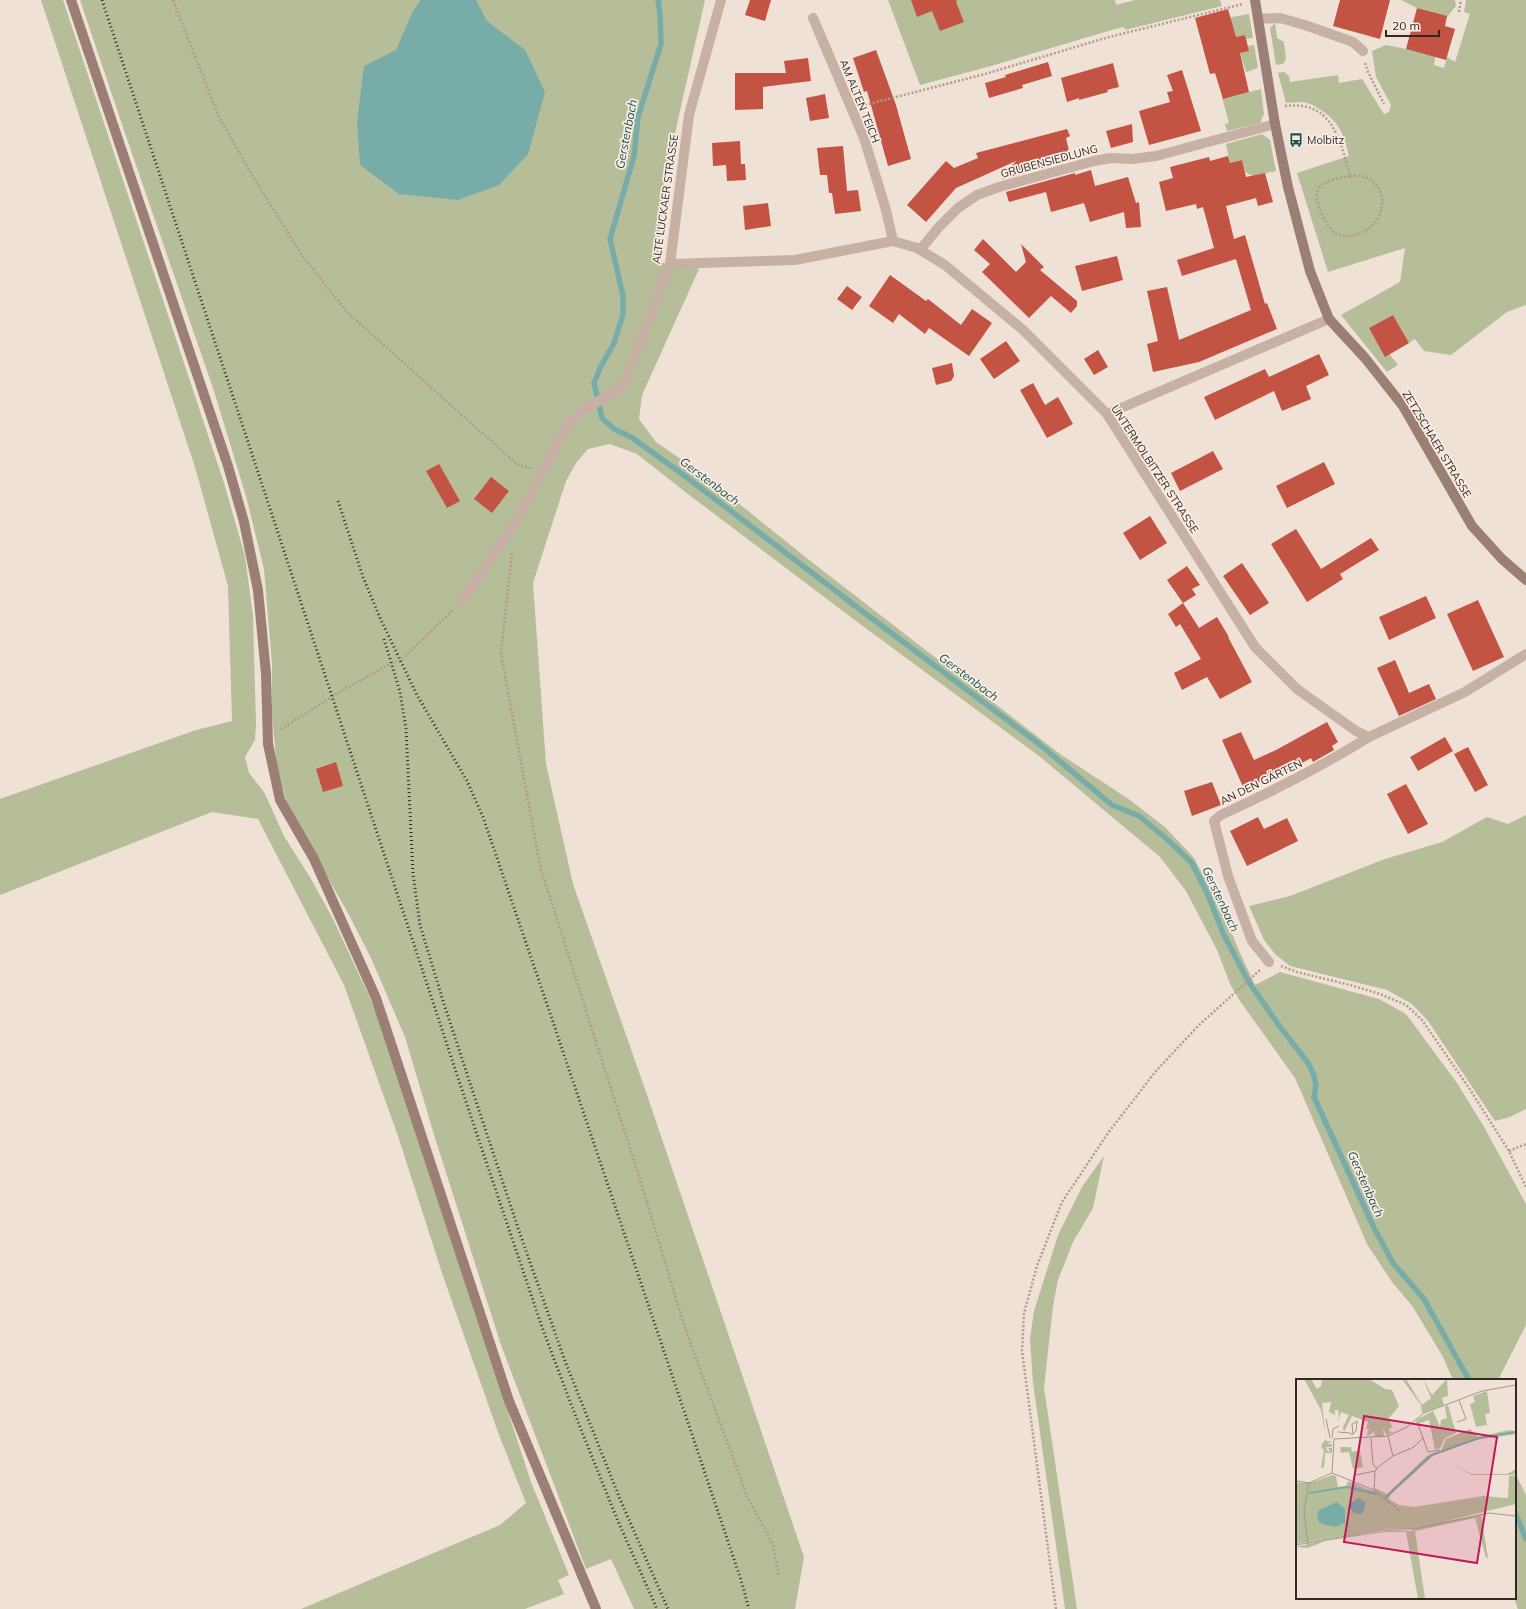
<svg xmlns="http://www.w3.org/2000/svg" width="1526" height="1609" font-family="Mulish,sans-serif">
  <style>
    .green { fill: #b5be98 }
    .water { fill: #77aca8 }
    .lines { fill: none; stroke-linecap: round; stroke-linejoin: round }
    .stream { stroke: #77aca8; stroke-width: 5.5 }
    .building { fill: #c35342 }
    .path { stroke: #b39a8e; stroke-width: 2.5; stroke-dasharray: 2 2; stroke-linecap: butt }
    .lane { stroke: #c7b0a4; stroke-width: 10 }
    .street { stroke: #c7b0a4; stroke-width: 10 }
    .secondary { stroke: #9b7f75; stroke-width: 10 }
    .rail { stroke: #332825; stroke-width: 3; stroke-dasharray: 1 3; stroke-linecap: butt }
    .labels { text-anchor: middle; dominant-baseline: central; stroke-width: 3.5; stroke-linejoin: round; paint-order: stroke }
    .street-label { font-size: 11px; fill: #332825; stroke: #f8ece3 }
    .poi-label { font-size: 11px; fill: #332825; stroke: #f8ece3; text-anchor: start }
    .water-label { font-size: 12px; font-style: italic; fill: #1c5350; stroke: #f8ece3 }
    .inset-river { fill: none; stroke: #77aca8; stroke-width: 2 }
    .inset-road { fill: none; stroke: #a49790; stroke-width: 1 }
    .view { fill: #c2185b; fill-opacity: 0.15; stroke: #c2185b; stroke-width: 2 }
    .inset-edge { fill: none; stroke: #332825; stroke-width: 2 }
  </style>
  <rect width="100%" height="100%" fill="#f0e1d7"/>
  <path class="green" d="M41,0H63L224,483L245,556L253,616L256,724L255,740L245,757L249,773L264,792L284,836L311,879L333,919L376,1011L531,1482L569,1575L558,1580L564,1594L525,1609H301L500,1525L526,1503L499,1435L443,1276L398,1136L344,985L258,819L212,812L0,895V799L196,730L232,721L228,586L195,467Z
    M80,0H705L664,182L658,262L699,269L642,395L639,419L656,442L698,471L813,563L1060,754L1130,800L1166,828L1194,858L1223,912L1240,953L1255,985L1280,972L1379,999L1406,1014L1457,1083L1483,1125L1526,1204V1325L1498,1380H1453L1443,1357L1413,1307L1392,1282L1367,1244L1295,1078L1240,1001L1230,984L1217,950L1186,891L1160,857L1039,756L856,621L684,491L637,454L610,444L588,449L576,463L566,481L533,583L546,764L573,884L645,1089L804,1557L795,1609H634L611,1559L586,1569L501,1345L435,1138L405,1037L371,958L348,913L288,809L276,760L272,713V664L264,569L246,496L214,391L127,139Z
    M888,0H1115L1116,5L1135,0H1220L1222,6L1125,30L1124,27L1115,29L991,66L920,85Z
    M1401,0H1455L1456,6L1447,17L1417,8Z
    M1466,0H1526V305L1507,312L1451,355L1424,351L1415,339L1409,343L1393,315L1369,328L1398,365L1387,372L1341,315L1400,282L1405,248L1328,272L1297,173L1349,156C1344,135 1340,123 1321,110C1315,106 1308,102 1301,102C1296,102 1291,103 1286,103L1278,73L1284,72L1289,76L1290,82L1338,75L1339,83L1362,79L1384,114L1389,112L1391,105L1376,77L1372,51L1386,45L1406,49L1435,57L1434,65L1444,68L1447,57L1455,62L1470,14L1464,12Z
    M1249,14L1253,38L1246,39L1245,35L1236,37L1226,18Z
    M1275,23L1277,38L1284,42L1286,59L1283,64L1276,65L1270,28Z
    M1254,45L1258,68L1246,72L1240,53L1249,51L1248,46Z
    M1261,89L1264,114L1260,123L1227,131L1225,124L1229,123L1222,97L1226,96L1227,98Z
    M1262,134L1270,140L1276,171L1253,176L1245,172L1242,160L1230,163L1226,144Z
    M1526,815V1109L1510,1117L1495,1121L1428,1021L1412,1004L1387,990L1290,966L1275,954L1264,940L1249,906L1290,896L1385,859L1442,842L1487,817L1508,824Z
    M1104,1156L1093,1208L1073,1242L1058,1280L1053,1306L1044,1388L1077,1609H1065L1033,1383L1030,1339L1034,1311L1058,1235L1082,1187Z
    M1515,1473L1526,1495V1609H1518L1514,1598Z"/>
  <path class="water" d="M421,0H476L487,21L525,50L545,92L528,154L499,185L458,200L399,194L360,165L357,122L364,66L396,50L413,11Z"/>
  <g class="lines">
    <path class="stream" d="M658,0L660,14L661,44L638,117L634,156L610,239L623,296V314L614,343L600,368L594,383L602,418L614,429L631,437L685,476L866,614L1038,743L1112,805L1139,816L1168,840L1192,863L1208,895L1223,933L1248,981L1278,1024L1308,1063L1313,1073L1316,1085L1314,1097L1374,1228L1393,1263L1424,1299L1469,1380
      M1515,1512L1526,1539"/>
  </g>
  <path class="building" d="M750,0H771L765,21L745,15Z
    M911,0H957L956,2L964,22L940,31L932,11L917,17Z
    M1340,0H1390L1380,39L1333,26Z
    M1417,8L1447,16L1445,26L1455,29L1446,60L1406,49Z
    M1228,9L1236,37L1245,35L1249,51L1240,53L1249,92L1223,99L1215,73L1210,74L1195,18Z
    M876,50L896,105L911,159L888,166L867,91L864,92L853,58Z
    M808,58L811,81L763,87V109L735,110V73H786L784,61Z
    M1048,62L1052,76L1022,85L1023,88L989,98L985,83L1006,77L1005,75Z
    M1113,63L1119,87L1107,90L1108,92L1079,100V98L1067,102L1061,78Z
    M1182,70L1201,131L1149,145L1139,111L1170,102L1167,92L1173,91L1167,75Z
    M825,94L829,118L810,121L806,98Z
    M1132,124L1133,142L1111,148L1106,131Z
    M1067,129L1070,136L1066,138L1071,160L1003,179L1002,177L1016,161L956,188L926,222L907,205L946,161L954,168L978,158L976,153Z
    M740,141L741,164H745L746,180L727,181L726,165L713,166L712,143Z
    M843,146L847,191L858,190L861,211L835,214L832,193H829L827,175H820L817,148Z
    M1228,156L1230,163L1242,160L1246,177L1265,173L1273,202L1258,206L1256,198L1226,206L1234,239L1245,235L1265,304L1267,303L1277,329L1199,362L1153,372L1147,344L1158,341L1147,291L1167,287L1179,340L1251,310L1236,259L1182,276L1177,260L1214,248L1203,207L1197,209L1196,204L1166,211L1159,182L1173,178L1170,167L1209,157L1210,161Z
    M1091,170L1095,186L1128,177L1136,203L1139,202L1141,227L1126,228L1124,212L1090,222L1084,203L1051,212L1046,192L1009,202L1006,192L1075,173V175Z
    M768,203L771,226L745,230L743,206Z
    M983,239L1016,272L1026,262L1021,244L1044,267L1040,270L1077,301V306L1071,313L1051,296L1029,318L982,272L990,264L974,250Z
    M1117,256L1123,280L1082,291L1075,266Z
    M890,275L926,301L928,299L961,325L972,309L992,323L969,356L929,328L925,334L899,314L893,323L869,306Z
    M847,286L862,297L852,310L837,299Z
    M1393,315L1409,343L1385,357L1369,328Z
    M1006,341L1020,361L994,379L980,359Z
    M1098,350L1108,367L1094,375L1084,359Z
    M1319,354L1329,375L1306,386L1311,399L1282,411L1274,391L1215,420L1204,397L1265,369L1269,377Z
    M952,363L954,376L951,381L936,385L932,368Z
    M1033,383L1045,405L1058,397L1073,424L1047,438L1020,390Z
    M1213,451L1223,469L1180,491L1171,473Z
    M1324,462L1335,484L1287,508L1276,486Z
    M439,464L460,501L447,508L426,471Z
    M491,477L509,491L492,513L474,499Z
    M1150,516L1167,543L1140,560L1123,533Z
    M1296,529L1321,569L1371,538L1379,550L1340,574L1343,579L1307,602L1271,544Z
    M1242,563L1269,603L1250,615L1223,576Z
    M1187,566L1200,585L1192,589L1196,595L1183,603L1167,580Z
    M1426,596L1436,618L1389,640L1379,617Z
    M1478,600L1504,657L1473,671L1447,614Z
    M1183,603L1199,628L1217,617L1229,637H1228L1252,682L1220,699L1207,677L1182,690L1174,673L1201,659L1180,624L1176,627L1168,614Z
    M1395,660L1409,693L1429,684L1436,699L1399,716L1377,668Z
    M1327,722L1338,742L1332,746L1334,750L1313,762L1311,758L1284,773L1283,771L1244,789L1222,740L1241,732L1254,760L1276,750Z
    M1445,737L1453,751L1418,771L1410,757Z
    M1468,747L1488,785L1475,792L1454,754Z
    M336,762L343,786L323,792L316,769Z
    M1212,782L1221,805L1192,816L1184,791Z
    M1406,784L1428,824L1408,834L1387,794Z
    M1258,817L1264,829L1287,818L1298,841L1247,866L1230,831Z"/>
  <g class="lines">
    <path class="path" d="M173,0L218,115L249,170L301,254L347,312L518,465L530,468
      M1459,12L1461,0
      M1365,63L1368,72L1384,104
      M865,105L985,74L1109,37L1243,4
      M1285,106C1332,100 1340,139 1350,176
      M1350,176C1354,176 1360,175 1365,177C1397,191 1381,235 1348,236C1342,236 1336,235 1332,230C1324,220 1308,194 1323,184C1331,179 1341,178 1350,176Z
      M512,553L501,653L540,866L641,1183L685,1328L747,1496L773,1545L779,1577
      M281,729L343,690L392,663L400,661L453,610
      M1281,966L1297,972L1350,985L1380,994L1406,1005L1422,1020L1469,1088L1509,1151L1526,1187
      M1509,1151L1526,1144
      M1056,1609L1022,1351L1024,1313L1037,1266L1062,1202L1108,1133L1156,1071L1199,1025L1260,970"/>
    <path class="lane" d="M1258,19L1280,18L1305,25L1353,42L1363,51"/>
    <path class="street" d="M813,18L864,138L886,210L893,241
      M920,250L938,228L958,208L977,195L999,187L1094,161L1111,158L1132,159L1156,156L1275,124
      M670,264L795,260L893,241L917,248L945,265L1022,329L1107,414L1255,647L1297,689L1356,731L1369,737L1465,692L1526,654
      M1107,414L1329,319
      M462,601L516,521L568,424L582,410L614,393L623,384L631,367L670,264L689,115L721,0
      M1269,962L1252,941L1228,876L1214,821L1221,815C1273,791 1321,767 1369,737"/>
    <path class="secondary" d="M71,0L228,466L244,522L258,590L266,674L268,744L280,800L314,859L376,998L509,1401L596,1609
      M1255,0L1275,124L1288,187L1310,271L1329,319L1365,358L1403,406L1472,526L1502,559L1526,580"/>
    <path class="rail" d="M102,0L463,1093L543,1330L576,1417L617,1519L657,1609
      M338,501L363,577L380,618L417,695L467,781L483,817L551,1016L710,1488L741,1580L749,1609
      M384,639L400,692L406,729L413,874L420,925L444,1004L471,1086L519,1231L565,1361L620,1499L668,1609"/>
  </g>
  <defs>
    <symbol id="bus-bare" viewBox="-9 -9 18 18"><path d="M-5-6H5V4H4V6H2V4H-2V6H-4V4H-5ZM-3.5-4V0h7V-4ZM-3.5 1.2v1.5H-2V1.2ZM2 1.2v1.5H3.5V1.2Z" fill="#1c5350" stroke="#f8ece3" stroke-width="2.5" paint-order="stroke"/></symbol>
  </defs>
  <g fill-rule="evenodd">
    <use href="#bus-bare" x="1286" y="130" width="20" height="20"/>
  </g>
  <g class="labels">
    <g class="street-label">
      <text transform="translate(860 101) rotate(68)">AM ALTEN TEICH</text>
      <text transform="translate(1049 161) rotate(-15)">GRUBENSIEDLUNG</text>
      <text transform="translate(665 199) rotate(-82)">ALTE LUCKAER STRASSE</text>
      <text transform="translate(1437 444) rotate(59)">ZETZSCHAER STRASSE</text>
      <text transform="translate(1155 469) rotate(57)">UNTERMOLBITZER STRASSE</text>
      <text transform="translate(1261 782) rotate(-26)">AN DEN GÄRTEN</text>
    </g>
    <g class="poi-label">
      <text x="1307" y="140">Molbitz</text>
    </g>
    <g class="water-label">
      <text transform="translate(626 134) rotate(-79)">Gerstenbach</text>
      <text transform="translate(710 481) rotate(37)">Gerstenbach</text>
      <text transform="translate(969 677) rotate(37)">Gerstenbach</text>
      <text transform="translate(1221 899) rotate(65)">Gerstenbach</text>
      <text transform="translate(1366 1184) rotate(66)">Gerstenbach</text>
    </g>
  </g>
  <g transform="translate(1296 1379)">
    <rect width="220" height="220" fill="#f0e1d7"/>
    <path d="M8,0H15L21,10L25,7L26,0H73L89,10L96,11L103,27L93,39L96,48L92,52L97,53L91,56L87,50L88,57L79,58L78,53L71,57L72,51L75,50H70L72,43L56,37L48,53L47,48L53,36L45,33L42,43V39L38,41L43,39L42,31H39V36L33,33L35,23L26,24L30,62H36L31,65H36V68H30L32,73H34L32,69H36V74H29L28,89L25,88L28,72L25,67L30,59L25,31ZM106,0H110L126,26L135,19L127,0L136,16L151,0L152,17L146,19L148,26L126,34L125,26ZM191,12L194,34L189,35L191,46L180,48L174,25L179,23L177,17ZM152,26L160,54L149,59L144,69L139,71L133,41L122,45V40L137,32L144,48L145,41L151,39L149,28ZM174,50L182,58L213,51L220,52V55L179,61L137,77L94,116L93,120L103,126L118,128L187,117L212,119L213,97H220V125L118,150L92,149L0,165V104L17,103L37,96L40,97L42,108L50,107L52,102L72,110L78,112L79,109L91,115L131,77L145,72L150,60ZM62,62L67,88L57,90L53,73L45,74L44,68H55L56,73L63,71ZM158,87L176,95H211L220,90L218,96H176ZM185,136L192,179H190L179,139L119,152L129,220H122L110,153H89L29,162L12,169L0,168L28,161L91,151L115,152L136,145Z" fill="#b5be98"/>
    <path d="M63,119L70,124L66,135L58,134L52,126ZM41,123L49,130V144L38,148L24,144L21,139L23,131Z" fill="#77aca8"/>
    <path class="inset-river" d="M13,114L51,108L81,115M89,119L135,76L183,59L220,53"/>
    <path class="inset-road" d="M30,40L34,59M161,43L170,40L163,21M42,53L54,54L56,56M56,56L60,52L61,42L56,45L57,55M92,57L97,77M36,59L37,50L43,47M75,59L77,85L81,90M127,59L132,73L144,71M36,94L78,111L104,132M60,96L79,92M0,102L13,104M13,104L36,94L38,60L92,57L111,48L128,34L186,12L220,6M78,111L79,92L82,88L97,77L118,68L127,59L120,40M12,165L8,133L13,104M0,166L89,150H118L193,134L220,137"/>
    <path class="view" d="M68,37L201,58L181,184L48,163Z"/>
    <rect width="220" height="220" class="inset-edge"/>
  </g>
  <path d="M1386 30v6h53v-6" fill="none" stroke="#332825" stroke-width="2"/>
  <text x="1392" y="30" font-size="12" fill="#332825" stroke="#f8ece3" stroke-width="3" paint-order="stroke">20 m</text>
</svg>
